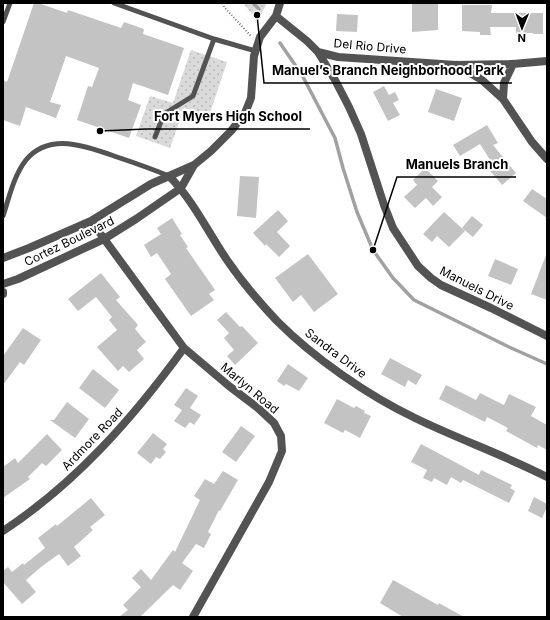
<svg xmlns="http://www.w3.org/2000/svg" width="550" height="620" font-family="Inter,sans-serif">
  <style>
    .green { fill: url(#green-dots) }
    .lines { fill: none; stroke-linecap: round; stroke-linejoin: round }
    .stream { stroke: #a1a1a1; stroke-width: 3.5 }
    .building { fill: #c3c3c3 }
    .path { stroke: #757575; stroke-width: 2; stroke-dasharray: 1 2; stroke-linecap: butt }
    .lane { stroke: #535353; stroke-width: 5 }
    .street { stroke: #535353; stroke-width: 8 }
    .labels { text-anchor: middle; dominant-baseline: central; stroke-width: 4; stroke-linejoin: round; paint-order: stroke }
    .street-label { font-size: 12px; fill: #000; stroke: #fff }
    .leader { fill: none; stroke: #000; stroke-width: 1.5 }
    .callout-dot { fill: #000; stroke: #fff; stroke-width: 1.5 }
    .callout-label { font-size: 13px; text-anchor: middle; font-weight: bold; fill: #000; stroke: #fff; stroke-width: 4; stroke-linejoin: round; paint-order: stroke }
  </style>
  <defs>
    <pattern id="green-dots" width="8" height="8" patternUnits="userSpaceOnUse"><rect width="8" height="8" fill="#dadada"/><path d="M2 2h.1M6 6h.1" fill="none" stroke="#b9b9b9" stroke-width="1.8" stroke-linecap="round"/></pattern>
  </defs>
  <rect width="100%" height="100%" fill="#fff"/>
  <path class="green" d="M243,3H267L258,21Z
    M191,50L227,62L209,116L184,108L170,148L136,136L150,96L173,103Z"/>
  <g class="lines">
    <path class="stream" d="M253,3L259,9
      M280,43L302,75L335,138L343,168L357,212L373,250L393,278L414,300L509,347L547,364"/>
  </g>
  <path class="building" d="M34,3H38L67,13L68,10L121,28L124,22L144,29L143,34L184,48L168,95L133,83L128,100L141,105L129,138L77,120L88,86L92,87L99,68L66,56L50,102L61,105L56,118L26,107L20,126L3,120V80L7,82Z
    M412,3H438V30L412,32Z
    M462,5H492L491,13H543V34H533V33H516V27H490L491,35H480V32L462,31Z
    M337,14L358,15L357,32L336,31Z
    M384,86L389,95L395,92L399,100L393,103L400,115L388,121L373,92Z
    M436,89L462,98L454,121L428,112Z
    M487,125L498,143L493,145L516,173L502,185L487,167L492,163L480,144L460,156L453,145Z
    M425,168L438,181L432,187L442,197L433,206L426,198L415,208L404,197L417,185L413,180Z
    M240,176L259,177L256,218L237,216Z
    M532,189L547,199V218L523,201Z
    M278,210L288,221L277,232L290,246L279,257L266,244L265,246L253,233Z
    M444,212L465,231L449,247L437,236L432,242L423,234Z
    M472,216L483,225L473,237L462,228Z
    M172,218L182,234L180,235L188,247L186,248L215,290L209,294L214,300L191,316L165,279L171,274L157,253L151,257L144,245L161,234L157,228Z
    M308,254L338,294L314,312L301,295L293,302L275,278Z
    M546,255H547V300L531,294Z
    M495,259L518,269L511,285L488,276Z
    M101,273L120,297L116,300L138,325L135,329L146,342L137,350L144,359L129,372L123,366L118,371L97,347L117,330L109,320L112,317L96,297L78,311L68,299Z
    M226,312L240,327L242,326L258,343L235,365L227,356L234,350L224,338L229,333L217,320Z
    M23,328L41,340L24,365L20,362L3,385V356Z
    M390,358L422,375L416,385L408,380L405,387L381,374Z
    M288,364L308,378L299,391L286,384L284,386L277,381Z
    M93,369L119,390L105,408L79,388Z
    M446,385L476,400L480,393L504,405L509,394L536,407L531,416L547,425V450L538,445L537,448L506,431L508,428L487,417L485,422L439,399Z
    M186,388L198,396L190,408L201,415L194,425L190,422L185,428L174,421L182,410L174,405Z
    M337,399L354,408L356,406L365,411L364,413L371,416L360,438L345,430L343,433L324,423Z
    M67,402L89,419L75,438L50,420H54Z
    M241,426L255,436L236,462L222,452Z
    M153,433L167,444L163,449L166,452L160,459L156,457L151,464L137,453Z
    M47,434L62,450L46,466L42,463L28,477L30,479L3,498V467L15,458L18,463Z
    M421,444L479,475L481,470L512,485L510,488L515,491L509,503L463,480L461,483L451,477L447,485L434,478L432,482L423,478L427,470L411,462Z
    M223,471L238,480L220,511L219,510L208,532L211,534L204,548L196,544L182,563L193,571L180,590L173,585L140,617H119L128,610L123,605L141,587L132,578L141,569L151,580L173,550L175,552L200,500L194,496L205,479L214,484Z
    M534,497L547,504V507L542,518L528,511Z
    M91,498L105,515L90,527L93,530L74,547L81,556L68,566L59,554L41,567L26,580L36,592L22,604L3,582V571L8,567L12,572L23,563L24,565L45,548L38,538L56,524L57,526Z
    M393,580L438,605L439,603L464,617H403L380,603Z"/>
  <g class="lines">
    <path class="path" d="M223,3L224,7L251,36"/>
    <path class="lane" d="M114,3L214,39L256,51
      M3,22L10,3
      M155,137L164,114L193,96L214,39
      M3,216C9,198 14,175 26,160C50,131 89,147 117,157C135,163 152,169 169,176"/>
    <path class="street" d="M276,16L307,41L318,52L338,57L456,65L513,64L547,61
      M318,52L335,80L349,107L361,134L384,205L393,228L418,266L431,278L441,285L491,308L547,336
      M513,64L504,83L503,99L532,142L547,159
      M457,65L482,80L503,99
      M169,176C193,200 208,232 227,260C242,282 259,302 277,321C314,358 367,395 415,418C458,439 504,455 547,477
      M91,221L184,348L229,386L258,408L274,423L281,436L282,451L269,482L193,617
      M3,258L29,248L91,221L151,184L194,165L211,151L231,131L245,113L251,98L254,56L260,37L276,16L280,3
      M3,284L18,279L104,239L136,219L181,188L194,165
      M3,292V294
      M3,531C76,483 133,418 184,348"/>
  </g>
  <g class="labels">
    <g class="street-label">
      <text transform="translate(370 46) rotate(5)">Del Rio Drive</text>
      <text transform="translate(69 241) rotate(-26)">Cortez Boulevard</text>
      <text transform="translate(477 288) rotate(27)">Manuels Drive</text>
      <text transform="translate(336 353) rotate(37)">Sandra Drive</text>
      <text transform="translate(250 388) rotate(40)">Marlyn Road</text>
      <text transform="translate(92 439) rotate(-46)">Ardmore Road</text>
    </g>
  </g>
  <path class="leader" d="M257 15L264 83H512M100 131L146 129H310M373 250L397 177H516"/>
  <g class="callout-dot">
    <circle cx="257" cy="15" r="4"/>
    <circle cx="100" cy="131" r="4"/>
    <circle cx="373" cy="250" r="4"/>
  </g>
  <g class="callout-label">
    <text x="388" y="75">Manuel’s Branch Neighborhood Park</text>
    <text x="228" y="121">Fort Myers High School</text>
    <text x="457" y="169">Manuels Branch</text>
  </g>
  <rect width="550" height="620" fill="none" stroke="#000000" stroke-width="8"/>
  <g transform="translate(522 28) rotate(181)" stroke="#ffffff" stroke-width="3" paint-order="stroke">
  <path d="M0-3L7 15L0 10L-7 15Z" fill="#000000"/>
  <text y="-6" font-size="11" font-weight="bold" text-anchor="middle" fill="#000000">N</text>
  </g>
</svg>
